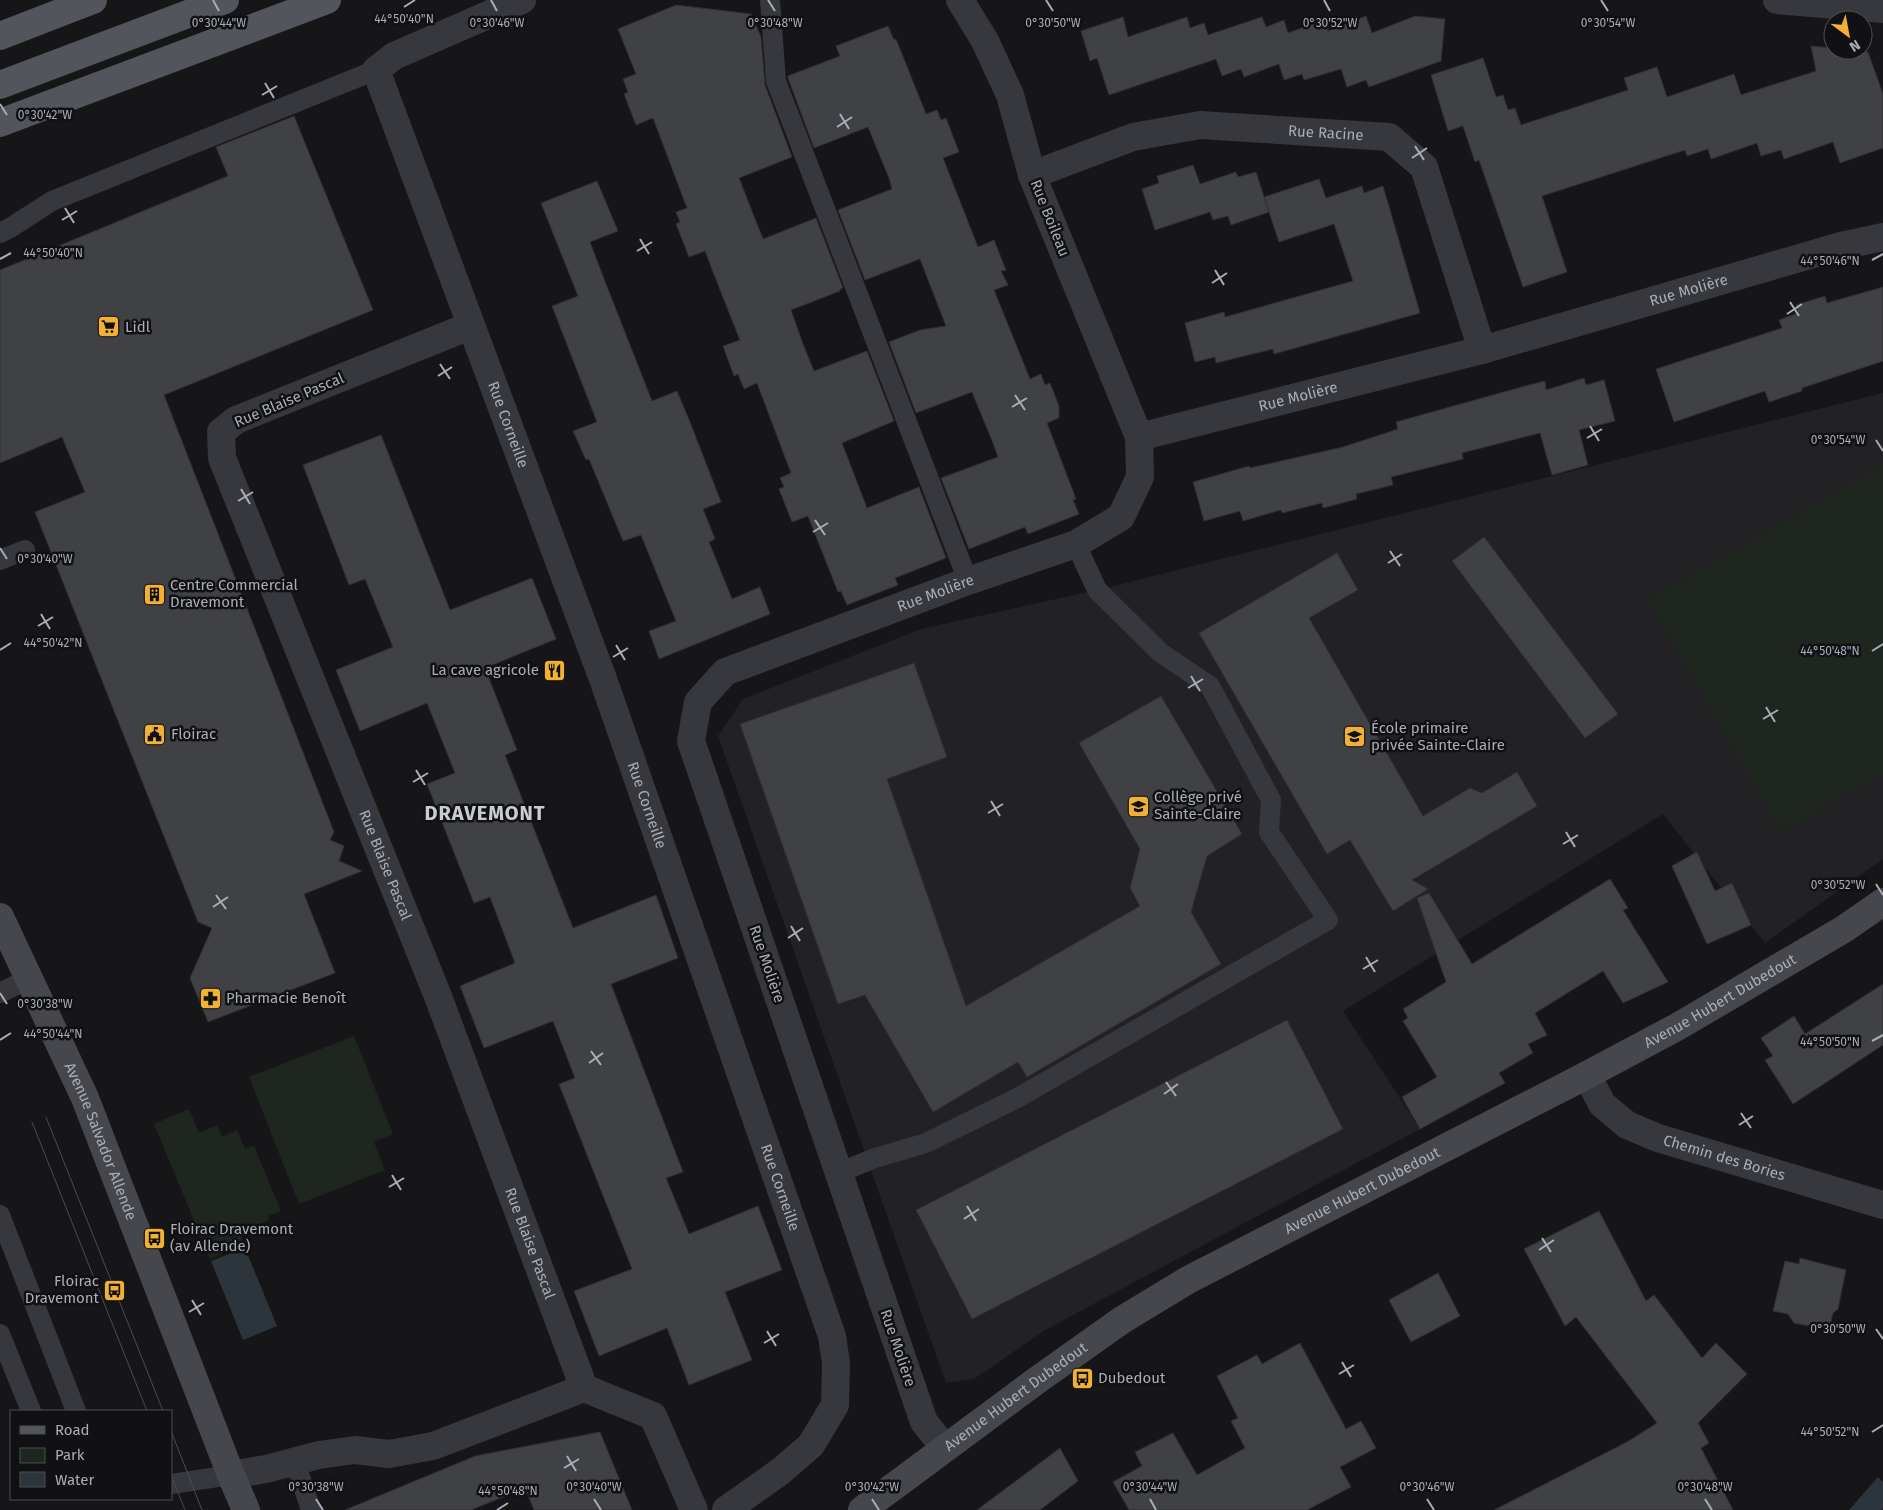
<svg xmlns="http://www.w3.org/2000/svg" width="1883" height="1510" font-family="'Fira Sans',sans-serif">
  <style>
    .built { fill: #222225 }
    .green { fill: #1e261f }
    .water { fill: #2c353c }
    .building { fill: #404145; stroke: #303034 }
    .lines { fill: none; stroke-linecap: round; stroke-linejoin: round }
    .lane { stroke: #37383d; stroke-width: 20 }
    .street { stroke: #37383d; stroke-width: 28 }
    .secondary { stroke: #45474d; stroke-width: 28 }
    .primary { stroke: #53555c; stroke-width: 28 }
    .tram { stroke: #4a4c52; stroke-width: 1 }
    .ticks { fill: none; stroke: #a8adb8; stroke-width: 2 }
    .labels { text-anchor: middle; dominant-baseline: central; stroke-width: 5; stroke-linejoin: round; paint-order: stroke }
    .street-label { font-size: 15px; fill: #a8adb8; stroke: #111113 }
    .poi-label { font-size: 15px; fill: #a8adb8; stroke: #111113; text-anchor: start }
    .district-label { font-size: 20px; font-weight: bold; letter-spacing: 1px; fill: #c9ccd4; stroke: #111113 }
    .ticks-label { font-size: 12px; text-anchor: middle; fill: #a8adb8; stroke: #111113; stroke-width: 5; stroke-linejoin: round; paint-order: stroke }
  </style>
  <rect width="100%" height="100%" fill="#161618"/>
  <path class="built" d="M1883,393V859L1765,943L1663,814L1343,1011L1420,1129L1047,1329L974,1379L946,1383L718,736L743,699L921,629L1110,587Z"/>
  <path class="green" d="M1883,465V773L1781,832L1648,600Z
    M354,1036L393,1134L374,1142L385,1170L299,1204L249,1077Z
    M189,1109L199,1133L217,1125L222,1137L237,1130L245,1149L254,1146L281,1211L268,1216L270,1220L239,1232L244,1244L210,1259L154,1124Z"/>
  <path class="water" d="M245,1248L277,1326L243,1340L211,1261Z
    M1878,1477L1883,1482V1508L1882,1510H1849Z"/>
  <path class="building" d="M676,5L751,14L761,37L765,85L792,157L739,178L763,239L816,218L843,288L840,289V291L791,310L803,344L814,371L867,351L894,421L842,443L845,451L867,508L919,487L946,558L895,578L898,585L847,605L841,591L838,592L808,516L792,522L779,489L784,487L780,478L791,473L757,383L744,389L738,374L734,376L723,346L740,340L722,295L705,251L689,257L676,224L680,222L676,212L687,208L653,118L636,125L624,94L628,92L623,79L636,74L618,29Z
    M1366,16L1372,33L1415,16L1445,19L1441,61L1369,87L1366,80L1347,87L1341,69L1304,80L1302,74L1284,80L1279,64L1244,77L1241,69L1222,76L1216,59L1109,95L1097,58L1090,61L1081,31L1123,17L1128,37L1187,17L1190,28L1204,23L1208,35L1262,17L1266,27L1284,20L1288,33L1324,20L1328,31Z
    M888,26L894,40L896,39L926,114L937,110L941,120L946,118L959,152L943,158L978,247L994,240L1006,270L1001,271L1008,285L994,290L1030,379L1041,374L1045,385L1050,383L1059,406V418L1047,423L1076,499L1073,500L1079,514L1028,534L1025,527L969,549L941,478L998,457L993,443L972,392L916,413L889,342L920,330L946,326L932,290L920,259L865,280L838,210L892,189L889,178L868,127L814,148L788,78V76L840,56L836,46Z
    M1811,46L1833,48V50L1868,52L1883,94V148L1840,163L1833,142L1784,159L1781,150L1761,156L1757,143L1711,159L1708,149L1687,156L1685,150L1542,196L1567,272L1523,287L1479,160L1475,162L1463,126L1448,131L1431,75L1483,58L1496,97L1503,95L1508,110L1515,108L1521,125L1628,90L1624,78L1657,67L1667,97L1734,74L1741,95L1816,71Z
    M294,116L373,310L164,395L334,832L330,840L344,846L339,861L362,871L304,894L335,973L208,1022L190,978L212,928L198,922L35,512L85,492L62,437L0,463V270L228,176L216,147Z
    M1193,165L1200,184L1236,172L1238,177L1256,172L1269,212L1231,225L1228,216L1213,220L1210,212L1155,230L1142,189L1159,183L1157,176Z
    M1319,179L1326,198L1362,186L1364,193L1383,186L1420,313L1274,354L1273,349L1216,363L1215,357L1195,362L1185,323L1224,312L1225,317L1353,281L1334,224L1279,242L1264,197Z
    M597,181L618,231L590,242L606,284L652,401L677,391L690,422L721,502L703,509L715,539L709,542L732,599L760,587L770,614L659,659L649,631L676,621L641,535L623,541L589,459L586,460L573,431L597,422L552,306L578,296L541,203Z
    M1883,287V361L1802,388V391L1769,402L1765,391L1674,422L1656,369L1782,328L1779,320L1798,313L1796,305L1825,296L1827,303Z
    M1584,378L1586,385L1604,380L1615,421L1579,430L1588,465L1552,475L1540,433L1462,453L1463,459L1391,477L1393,485L1356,494L1357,499L1323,508L1322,503L1282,513L1281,510L1243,521L1240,511L1204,521L1193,482L1249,466L1250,468L1343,447L1398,429L1396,422L1525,386L1545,381L1546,390Z
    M381,435L450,610L532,578L556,639L485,668L517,750L505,755L573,928L656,895L678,958L611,984L683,1172L666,1178L689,1234L758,1206L782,1270L725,1292L752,1360L689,1385L667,1328L599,1356L574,1291L632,1269L559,1084L575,1078L553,1021L484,1048L460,986L515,963L490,897L474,903L427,784L455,773L427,703L360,731L336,670L393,647L365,579L349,585L303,465Z
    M1484,537L1618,714L1585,738L1452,561Z
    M1337,553L1358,590L1309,618L1423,816L1470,788L1482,793L1517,772L1537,806L1412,880L1428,889L1393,911L1350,840L1327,854L1199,633Z
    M914,663L947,757L887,779L966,1006L1140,906L1130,888L1140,849L1079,743L1161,696L1242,834L1207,856L1191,912L1221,964L1027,1077L1018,1062L933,1112L865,995L838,1004L740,724Z
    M1697,852L1715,891L1732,883L1751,925L1707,944L1672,866Z
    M1610,879L1628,908L1623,910L1668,982L1623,1003L1603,971L1535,1013L1547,1035L1528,1044L1533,1053L1499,1073L1505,1083L1420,1129L1402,1097L1437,1077L1403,1021L1408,1018L1403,1009L1446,982L1417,898L1429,893L1472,964Z
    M1883,984V1045L1793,1104L1765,1060L1773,1056L1761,1038L1794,1016L1805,1034Z
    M1287,1020L1343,1129L972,1319L916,1210Z
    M1599,1211L1646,1301L1654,1295L1702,1358L1716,1343L1747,1374L1698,1423L1709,1443L1701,1448L1733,1510H1494L1627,1442L1657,1423L1576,1317L1565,1326L1524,1249Z
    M1800,1258L1846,1270L1838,1309L1833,1313L1829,1330L1794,1323L1788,1314L1773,1311L1785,1261L1799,1264Z
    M1438,1273L1460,1316L1411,1342L1389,1300Z
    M1300,1343L1346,1429L1361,1421L1376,1448L1340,1467L1351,1487L1307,1510H1129L1113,1482L1142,1466L1135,1452L1173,1433L1197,1475L1245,1448L1231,1421L1238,1418L1217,1376L1257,1355L1262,1364Z
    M600,1432L632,1510H534L525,1488L471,1510H345L475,1456Z
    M1060,1448L1078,1481L1040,1510H977Z"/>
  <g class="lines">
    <path class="lane" d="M770,0L776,81L968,581
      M0,233L10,228L52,201L376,70
      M0,560L25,550
      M0,993L28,979
      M838,1173L875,1158L926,1143L1019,1097L1328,920L1269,832L1271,800L1210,686L1161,653L1097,590L1076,544
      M0,1215L76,1411
      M0,1334L31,1411
      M295,1462L311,1510
      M171,1484L231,1475"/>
    <g class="street">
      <path id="s1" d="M522,0L394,56L376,70L603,679L832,1336L836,1363L835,1405L811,1445L781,1471L726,1510"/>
      <path d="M1777,0L1883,9"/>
      <path id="s2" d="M1032,175L1133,137L1200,125L1389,137L1424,167L1482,350"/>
      <path id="s3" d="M470,326L236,420L221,432L222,458L439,999L584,1388L653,1416L694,1510"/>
      <path id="s4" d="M1139,437L1482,350L1841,246L1883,237"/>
      <path id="s5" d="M1587,1075L1602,1104L1627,1125L1658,1138L1883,1205"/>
      <path id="s6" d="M945,1448L924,1422L691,741L698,702L725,672L968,581L1076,544L1121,517L1140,477L1139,437L1032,175L1010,95L985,41L960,0"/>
      <path d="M231,1475L266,1469L319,1455L355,1450L389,1454L433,1446L584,1388"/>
    </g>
    <g class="secondary">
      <path id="s7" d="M0,917L85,1098L231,1475L246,1510"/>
      <path id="s8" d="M862,1510L1036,1381L1122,1320L1188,1280L1587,1075L1677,1027L1844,929L1883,902"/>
    </g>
    <path class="primary" d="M0,36L93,0
      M0,85L225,0
      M0,123L327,0"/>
    <path class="tram" d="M46,1117L163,1411
      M32,1122L147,1411
      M171,1431L202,1510
      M171,1475L185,1510"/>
  </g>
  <path class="ticks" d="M213,0L219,11M491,0L497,11M768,0L775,11M1046,0L1053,11M1324,0L1330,11M1601,0L1608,11M404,7L415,0M265,83L274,98M262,95L277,86M0,104L7,115M840,114L849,129M837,127L852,117M1415,146L1424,160M1412,158L1427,148M65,208L74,223M62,220L77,211M640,239L649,254M637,251L652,242M0,259L11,253M1872,260L1883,254M1215,270L1224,285M1212,283L1227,273M1790,302L1799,316M1787,314L1802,304M440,364L450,379M438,376L452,367M1015,395L1025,410M1012,407L1027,398M1590,426L1599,441M1587,438L1602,429M1876,440L1883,451M241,489L250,504M238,501L253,492M815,520L825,535M813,532L828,523M0,548L7,559M1390,551L1400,566M1388,563L1402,554M41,614L50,629M38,626L53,617M616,645L625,660M0,650L11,643M1872,651L1883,644M613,657L628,648M1191,676L1200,691M1188,688L1203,679M1766,707L1775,722M1763,719L1778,710M416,770L425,785M413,782L428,773M991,801L1000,816M988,813L1003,804M1566,832L1575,847M1563,844L1578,835M1876,884L1883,895M216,895L226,909M213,907L228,897M791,926L800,941M788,938L803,928M1366,957L1375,972M1363,969L1378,960M0,993L7,1004M0,1040L11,1033M1872,1041L1883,1035M591,1051L601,1065M589,1063L603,1053M1166,1082L1176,1096M1164,1094L1178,1084M1741,1113L1751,1128M1739,1125L1753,1116M392,1175L401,1190M389,1187L404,1178M967,1206L976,1221M964,1219L979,1209M1542,1238L1551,1252M1539,1250L1554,1240M192,1300L201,1315M189,1312L204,1303M1876,1329L1883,1339M767,1331L776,1346M764,1343L779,1334M1342,1362L1351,1377M1339,1374L1354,1365M1872,1432L1883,1425M567,1456L576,1471M564,1468L579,1459M316,1499L323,1510M594,1499L601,1510M872,1499L879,1510M1150,1499L1156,1510M1427,1499L1434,1510M1705,1499L1712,1510M497,1510L508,1503"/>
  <defs>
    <symbol id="supermarket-square" viewBox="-11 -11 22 22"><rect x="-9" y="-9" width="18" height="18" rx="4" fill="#f2b134" stroke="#111113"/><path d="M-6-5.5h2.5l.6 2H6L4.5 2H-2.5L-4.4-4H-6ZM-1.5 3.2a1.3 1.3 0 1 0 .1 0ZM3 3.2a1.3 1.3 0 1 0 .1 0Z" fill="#111"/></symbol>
    <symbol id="building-square" viewBox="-11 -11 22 22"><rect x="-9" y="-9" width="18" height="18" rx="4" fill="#f2b134" stroke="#111113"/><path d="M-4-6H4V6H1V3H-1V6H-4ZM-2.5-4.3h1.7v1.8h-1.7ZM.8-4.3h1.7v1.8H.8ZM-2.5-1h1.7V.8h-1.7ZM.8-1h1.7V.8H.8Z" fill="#111"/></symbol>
    <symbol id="restaurant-square" viewBox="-11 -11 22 22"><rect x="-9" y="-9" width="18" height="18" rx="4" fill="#f2b134" stroke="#111113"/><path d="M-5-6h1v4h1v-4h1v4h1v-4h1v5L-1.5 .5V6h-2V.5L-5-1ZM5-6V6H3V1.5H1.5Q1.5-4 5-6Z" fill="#111"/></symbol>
    <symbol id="civic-square" viewBox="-11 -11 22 22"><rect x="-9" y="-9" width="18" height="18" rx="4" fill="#f2b134" stroke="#111113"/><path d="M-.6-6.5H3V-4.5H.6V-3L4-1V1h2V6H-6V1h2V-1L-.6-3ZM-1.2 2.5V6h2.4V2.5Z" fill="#111"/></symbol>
    <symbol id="school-square" viewBox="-11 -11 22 22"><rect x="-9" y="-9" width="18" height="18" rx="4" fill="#f2b134" stroke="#111113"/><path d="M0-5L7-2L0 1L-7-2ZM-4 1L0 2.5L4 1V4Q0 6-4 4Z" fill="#111"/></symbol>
    <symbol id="pharmacy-square" viewBox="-11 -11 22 22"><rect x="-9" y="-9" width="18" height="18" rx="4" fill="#f2b134" stroke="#111113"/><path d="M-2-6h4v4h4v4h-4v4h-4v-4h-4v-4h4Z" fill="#111"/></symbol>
    <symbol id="bus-square" viewBox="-11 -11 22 22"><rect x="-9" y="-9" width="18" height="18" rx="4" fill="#f2b134" stroke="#111113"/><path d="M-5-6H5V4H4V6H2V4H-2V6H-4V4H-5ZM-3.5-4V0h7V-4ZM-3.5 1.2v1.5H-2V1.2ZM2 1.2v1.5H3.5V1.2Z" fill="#111"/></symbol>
  </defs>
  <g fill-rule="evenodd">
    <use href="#supermarket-square" x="96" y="314" width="25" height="25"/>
    <use href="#building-square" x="142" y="582" width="25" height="25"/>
    <use href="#restaurant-square" x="542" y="658" width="25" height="25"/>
    <use href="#civic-square" x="142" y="722" width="25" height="25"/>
    <use href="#school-square" x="1342" y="724" width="25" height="25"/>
    <use href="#school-square" x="1126" y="794" width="25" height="25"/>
    <use href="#pharmacy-square" x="198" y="986" width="25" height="25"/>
    <use href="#bus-square" x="142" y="1226" width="25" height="25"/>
    <use href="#bus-square" x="102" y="1278" width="25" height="25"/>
    <use href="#bus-square" x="1070" y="1366" width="25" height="25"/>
  </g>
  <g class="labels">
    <g class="street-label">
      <text stroke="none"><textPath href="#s2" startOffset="302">Rue Racine</textPath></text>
      <text transform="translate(1050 218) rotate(68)">Rue Boileau</text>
      <text stroke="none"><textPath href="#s4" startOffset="569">Rue Molière</textPath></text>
      <text stroke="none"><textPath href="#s4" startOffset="164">Rue Molière</textPath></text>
      <text transform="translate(289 400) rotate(-23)">Rue Blaise Pascal</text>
      <text stroke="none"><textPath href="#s1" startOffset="541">Rue Corneille</textPath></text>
      <text stroke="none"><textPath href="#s6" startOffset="1058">Rue Molière</textPath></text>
      <text stroke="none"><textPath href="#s1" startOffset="946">Rue Corneille</textPath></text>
      <text stroke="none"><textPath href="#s3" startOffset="736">Rue Blaise Pascal</textPath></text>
      <text transform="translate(767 964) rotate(71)">Rue Molière</text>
      <text stroke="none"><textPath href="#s8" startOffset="1000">Avenue Hubert Dubedout</textPath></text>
      <text stroke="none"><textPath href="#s7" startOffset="246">Avenue Salvador Allende</textPath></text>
      <text stroke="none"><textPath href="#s5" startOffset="168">Chemin des Bories</textPath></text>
      <text stroke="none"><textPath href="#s1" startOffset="1351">Rue Corneille</textPath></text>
      <text stroke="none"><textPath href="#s8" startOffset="595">Avenue Hubert Dubedout</textPath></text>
      <text stroke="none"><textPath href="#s3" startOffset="1141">Rue Blaise Pascal</textPath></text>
      <text transform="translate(898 1348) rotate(71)">Rue Molière</text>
      <text stroke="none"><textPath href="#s8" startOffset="191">Avenue Hubert Dubedout</textPath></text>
    </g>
    <g class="poi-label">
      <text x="125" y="327">Lidl</text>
      <text x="170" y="585">Centre Commercial<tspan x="170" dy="17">Dravemont</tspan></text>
      <text x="539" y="670" text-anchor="end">La cave agricole</text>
      <text x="1371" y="728">École primaire<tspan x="1371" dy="17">privée Sainte-Claire</tspan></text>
      <text x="171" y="734">Floirac</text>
      <text x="1154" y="797">Collège privé<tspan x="1154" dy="17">Sainte-Claire</tspan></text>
      <text x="226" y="998">Pharmacie Benoît</text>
      <text x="170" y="1229">Floirac Dravemont<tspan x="170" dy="17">(av Allende)</tspan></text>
      <text x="99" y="1281" text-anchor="end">Floirac<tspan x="99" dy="17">Dravemont</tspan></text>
      <text x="1098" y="1378">Dubedout</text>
    </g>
    <g class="district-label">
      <text x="485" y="813">DRAVEMONT</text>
    </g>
  </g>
  <g class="ticks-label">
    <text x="404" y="23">44°50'40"N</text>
    <text x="1608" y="27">0°30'54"W</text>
    <text x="219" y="27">0°30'44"W</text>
    <text x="497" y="27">0°30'46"W</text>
    <text x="775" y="27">0°30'48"W</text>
    <text x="1053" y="27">0°30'50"W</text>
    <text x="1330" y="27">0°30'52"W</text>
    <text x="45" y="119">0°30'42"W</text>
    <text x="53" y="257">44°50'40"N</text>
    <text x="1830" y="265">44°50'46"N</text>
    <text x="1838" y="444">0°30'54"W</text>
    <text x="45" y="563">0°30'40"W</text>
    <text x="53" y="647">44°50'42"N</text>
    <text x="1830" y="655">44°50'48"N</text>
    <text x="1838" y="889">0°30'52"W</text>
    <text x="45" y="1008">0°30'38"W</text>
    <text x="53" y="1038">44°50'44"N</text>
    <text x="1830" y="1046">44°50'50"N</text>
    <text x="1838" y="1333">0°30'50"W</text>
    <text x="1830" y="1436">44°50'52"N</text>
    <text x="316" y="1491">0°30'38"W</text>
    <text x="594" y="1491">0°30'40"W</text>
    <text x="872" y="1491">0°30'42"W</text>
    <text x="1150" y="1491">0°30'44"W</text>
    <text x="1427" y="1491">0°30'46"W</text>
    <text x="1705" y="1491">0°30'48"W</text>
    <text x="508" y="1495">44°50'48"N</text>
  </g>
  <rect x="10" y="1410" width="162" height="90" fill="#111113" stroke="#4d4f55"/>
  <rect x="20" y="1426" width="25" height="8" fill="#53555c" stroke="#4d4f55"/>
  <text x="55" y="1435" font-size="15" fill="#a8adb8">Road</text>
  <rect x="20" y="1448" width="25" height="15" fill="#1e261f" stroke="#4d4f55"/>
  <text x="55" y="1460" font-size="15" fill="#a8adb8">Park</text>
  <rect x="20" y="1472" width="25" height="15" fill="#2c353c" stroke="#4d4f55"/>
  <text x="55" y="1485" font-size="15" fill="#a8adb8">Water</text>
  <g transform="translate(1848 35) rotate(148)"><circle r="24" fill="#111113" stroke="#4d4f55"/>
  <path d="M0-4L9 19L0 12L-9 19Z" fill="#f2b134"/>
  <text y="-8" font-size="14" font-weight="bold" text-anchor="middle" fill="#a8adb8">N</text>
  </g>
</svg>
